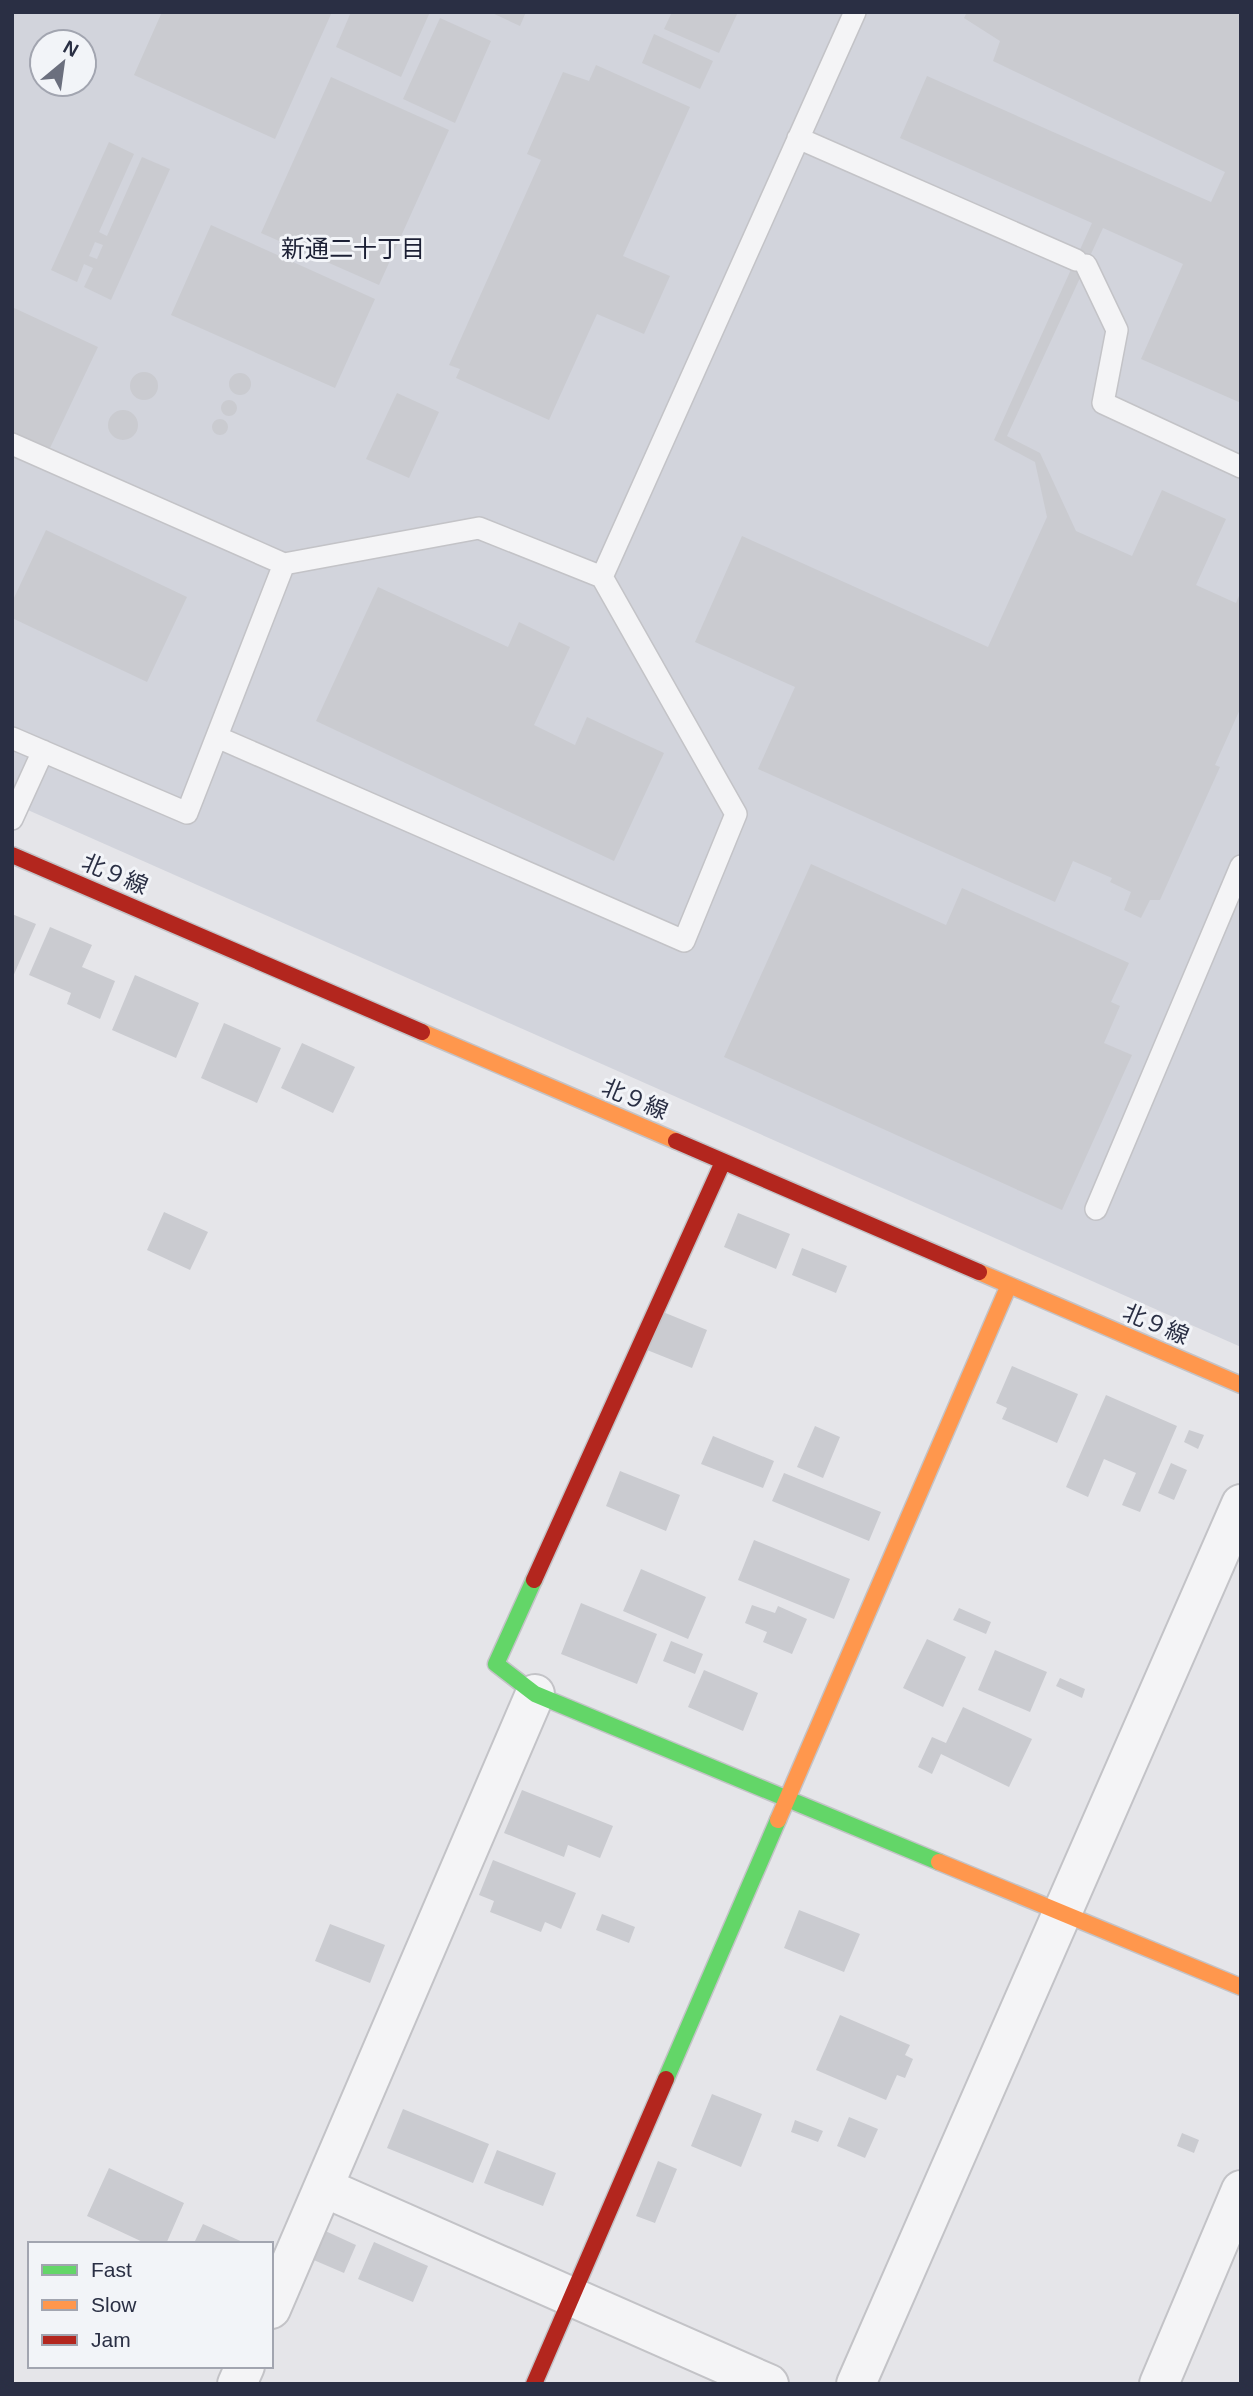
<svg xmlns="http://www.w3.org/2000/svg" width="1253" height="2396" font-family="Helvetica,'Noto Sans JP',sans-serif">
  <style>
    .built { fill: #d2d4dc; fill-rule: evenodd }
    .building { fill: #cacbd0; fill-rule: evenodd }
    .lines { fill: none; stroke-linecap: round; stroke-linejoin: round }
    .lane-casing { stroke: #c3c3c7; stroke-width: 24 }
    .street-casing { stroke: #c3c3c7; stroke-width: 42 }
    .fast-casing { stroke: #c3c3c7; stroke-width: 19 }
    .slow-casing { stroke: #c3c3c7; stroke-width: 19 }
    .jam-casing { stroke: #c3c3c7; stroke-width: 19 }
    .lane { stroke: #f4f4f6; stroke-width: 21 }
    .street { stroke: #f4f4f6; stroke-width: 38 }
    .fast { stroke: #63d668; stroke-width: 16 }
    .slow { stroke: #ff974d; stroke-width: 16 }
    .jam { stroke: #b3261e; stroke-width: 16 }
    .labels { text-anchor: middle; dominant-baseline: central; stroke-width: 6; stroke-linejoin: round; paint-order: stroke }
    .street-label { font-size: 23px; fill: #2a2f44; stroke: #f2f4f8 }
    .neighbourhood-label { font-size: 24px; fill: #1c2035; stroke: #f2f4f8 }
  </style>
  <rect width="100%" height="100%" fill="#e5e5e9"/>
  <path class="built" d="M12,12H1241V1347L12,803ZM42,42H84V84H42Z"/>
  <path class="building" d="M162,12H332L275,139L134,75Z
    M351,12H430L401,77L336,47Z
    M490,12H526L520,26Z
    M672,12H738L719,53L664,29Z
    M967,12H1241V403L1141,359L1183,264L1103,228L1007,436L1040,453L1076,531L1132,556L1162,490L1226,519L1196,585L1236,603L1241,591V707L1215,765L1220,767L1160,900H1150L1141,918L1124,910L1131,892L1110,882L1112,878L1073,861L1055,902L758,769L795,687L695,642L742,536L988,647L1047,517L1035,462L994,440L1092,223L900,138L927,76L1211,202L1225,172L993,61L1000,41L964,18Z
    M440,18L491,41L455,123L403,99Z
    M654,34L713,61L700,89L642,63Z
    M596,65L690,107L623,256L670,276L644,334L597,314L549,420L456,378L460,369L449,365L541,160L527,154L563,72L589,81Z
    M331,77L449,130L379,285L261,233Z
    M109,142L134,154L99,232L107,236L142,157L170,169L111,300L84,287L93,268L84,264L77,282L51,270ZM95,242L103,245L97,259L89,256Z
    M211,225L375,299L335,388L171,315Z
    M12,307L98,347L50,448L34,441L26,456L12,449Z
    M130 386a14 14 0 1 1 28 0a14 14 0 1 1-28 0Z
    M229 384a11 11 0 1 1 22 0a11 11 0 1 1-22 0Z
    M397,393L439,412L409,478L366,459Z
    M221 408a8 8 0 1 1 16 0a8 8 0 1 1-16 0Z
    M108 425a15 15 0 1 1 30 0a15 15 0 1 1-30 0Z
    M212 427a8 8 0 1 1 16 0a8 8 0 1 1-16 0Z
    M46,530L187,597L147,682L12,618V602Z
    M378,587L508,647L519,622L570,647L534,725L575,745L587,717L664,753L614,861L316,721Z
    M811,864L946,925L962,888L1129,963L1111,1002L1120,1006L1104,1043L1132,1055L1062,1210L724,1057Z
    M12,914L36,924L12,979Z
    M50,927L92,945L82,967L115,981L100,1019L67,1004L71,993L29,975Z
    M135,975L199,1003L176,1058L112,1030Z
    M224,1023L281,1048L257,1103L201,1078Z
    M302,1043L355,1067L333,1113L281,1088Z
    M164,1212L208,1232L190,1270L147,1250Z
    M738,1213L790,1234L776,1269L724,1247Z
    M802,1248L847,1266L836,1293L792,1275Z
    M663,1312L707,1330L692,1368L647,1350Z
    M1012,1366L1078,1394L1057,1443L1002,1419L1007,1408L996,1403Z
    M1106,1395L1177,1426L1140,1512L1122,1505L1136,1473L1104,1459L1088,1497L1066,1487Z
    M815,1426L840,1437L823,1478L797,1467Z
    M1189,1430L1204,1435L1198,1449L1184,1442Z
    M713,1436L774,1461L763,1488L701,1464Z
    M1171,1463L1187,1470L1174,1500L1158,1493Z
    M620,1471L680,1495L666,1531L606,1506Z
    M784,1473L881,1512L869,1541L772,1501Z
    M754,1540L850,1579L834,1619L738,1580Z
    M641,1569L706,1597L688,1639L623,1611Z
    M581,1603L657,1634L637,1684L561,1654Z
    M752,1605L775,1613L778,1606L807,1619L792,1654L763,1642L767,1632L745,1623Z
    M959,1608L991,1622L986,1634L953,1620Z
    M927,1639L966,1657L943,1707L903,1688Z
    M671,1641L703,1654L695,1674L663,1661Z
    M995,1650L1047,1672L1030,1712L978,1690Z
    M704,1670L758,1693L743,1731L688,1707Z
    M1060,1678L1085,1689L1082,1698L1056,1686Z
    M963,1707L1032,1739L1009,1787L941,1754L932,1774L918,1767L932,1737L946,1743Z
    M522,1790L613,1826L600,1858L568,1845L564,1857L504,1833Z
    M493,1860L576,1893L561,1929L545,1922L541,1932L490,1912L494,1901L479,1895Z
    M799,1910L860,1934L844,1972L784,1948Z
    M602,1914L635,1927L629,1943L596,1930Z
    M330,1924L385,1945L370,1983L315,1961Z
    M840,2015L910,2045L905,2055L913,2059L905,2078L897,2075L886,2100L816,2070Z
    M712,2094L762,2114L741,2167L691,2146Z
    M403,2109L489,2144L473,2183L387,2148Z
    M849,2117L878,2129L865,2158L837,2146Z
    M795,2120L823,2131L818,2142L791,2132Z
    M1182,2133L1199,2140L1194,2153L1177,2146Z
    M497,2150L556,2173L543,2206L484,2183Z
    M658,2161L677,2169L655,2223L636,2216Z
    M109,2168L184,2203L166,2244H147L87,2216Z
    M203,2224L247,2244H201L195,2241Z
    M321,2229L356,2245L344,2273L309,2258Z
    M374,2242L428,2266L413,2302L358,2279Z"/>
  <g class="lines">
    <defs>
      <path id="lane" d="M798,138L1076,260
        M1086,265L1117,330L1103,403L1241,467
        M12,444L284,564L479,528L602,577L855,12
        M217,737L684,941L736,814L602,577
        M12,738L187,813L284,564
        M12,819L43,751
        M1096,1209L1241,866"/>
      <path id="street" d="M325,2188L769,2384
        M271,2309L535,1694
        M237,2384L245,2366
        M856,2384L1241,1504
        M1159,2384L1241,2190"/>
      <path id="fast" d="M534,1580L496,1664L535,1694L939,1862
        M666,2079L778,1820"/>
      <path id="slow" d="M422,1032L676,1141
        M979,1272L1241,1385
        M778,1820L1009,1285
        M939,1862L1241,1987"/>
      <path id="jam" d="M12,855L422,1032
        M676,1141L979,1272
        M534,1580L723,1162
        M534,2384L666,2079"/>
    </defs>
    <use href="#lane" class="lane-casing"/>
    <use href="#street" class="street-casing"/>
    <use href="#fast" class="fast-casing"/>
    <use href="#slow" class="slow-casing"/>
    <use href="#jam" class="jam-casing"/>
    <use href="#lane" class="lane"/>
    <use href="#street" class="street"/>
    <use href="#fast" class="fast"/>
    <use href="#slow" class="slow"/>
    <use href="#jam" class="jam"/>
  </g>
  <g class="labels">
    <g class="street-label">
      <text transform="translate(115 874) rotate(23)">北９線</text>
      <text transform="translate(635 1099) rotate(23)">北９線</text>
      <text transform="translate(1156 1324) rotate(23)">北９線</text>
    </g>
    <g class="neighbourhood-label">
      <text x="353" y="248">新通二十丁目</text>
    </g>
  </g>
  <rect width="1253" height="2396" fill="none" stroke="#2a2f44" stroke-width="28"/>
  <rect x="28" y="2242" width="245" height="126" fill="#f2f4f8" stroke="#a2a5b0" stroke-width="2"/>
  <rect x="42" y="2265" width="35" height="10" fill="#63d668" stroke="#a2a5b0" stroke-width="2"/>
  <text x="91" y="2277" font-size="21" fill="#2a2f44">Fast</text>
  <rect x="42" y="2300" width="35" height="10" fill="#ff974d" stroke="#a2a5b0" stroke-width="2"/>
  <text x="91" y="2312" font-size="21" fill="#2a2f44">Slow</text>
  <rect x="42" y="2335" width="35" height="10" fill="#b3261e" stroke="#a2a5b0" stroke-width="2"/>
  <text x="91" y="2347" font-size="21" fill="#2a2f44">Jam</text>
  <g transform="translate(63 63) rotate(29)"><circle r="33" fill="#f2f4f8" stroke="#a2a5b0" stroke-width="2"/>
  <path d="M0-5L12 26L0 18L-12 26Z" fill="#6b6f7e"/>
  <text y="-10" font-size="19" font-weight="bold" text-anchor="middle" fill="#2a2f44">N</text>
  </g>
</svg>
